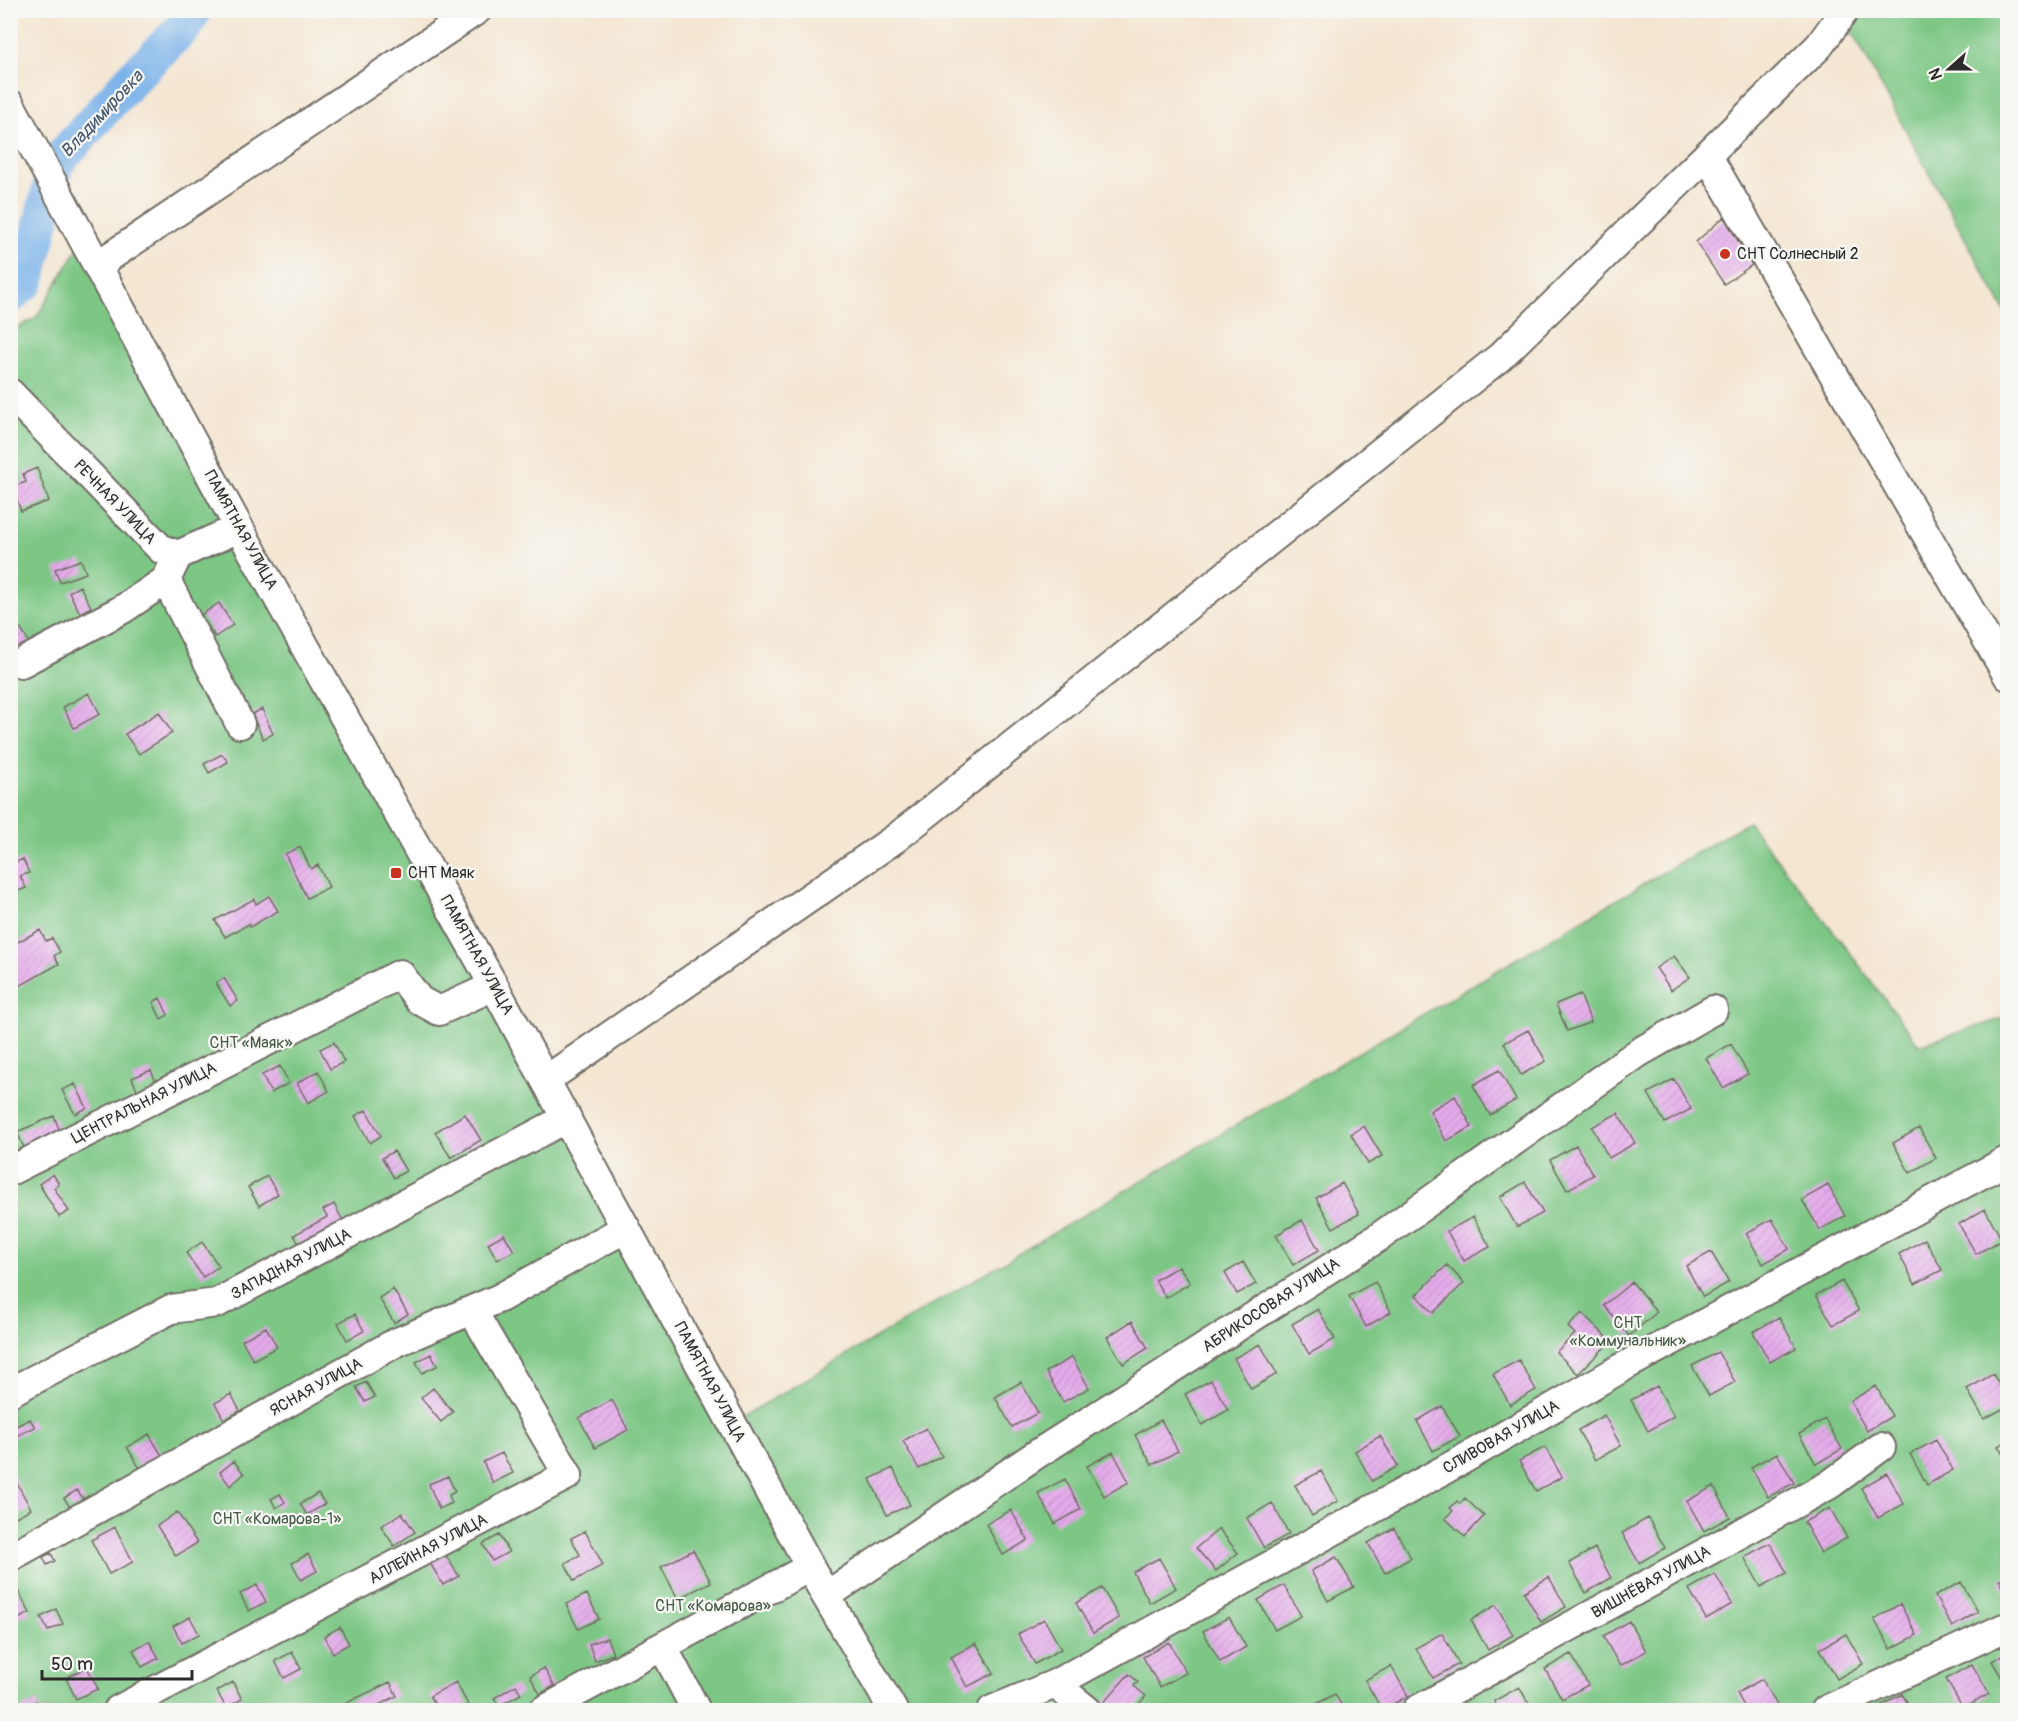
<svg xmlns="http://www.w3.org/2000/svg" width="2018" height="1721" font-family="Pangolin,sans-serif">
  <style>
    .garden { fill: #7dc785; stroke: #547958; stroke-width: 1.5 }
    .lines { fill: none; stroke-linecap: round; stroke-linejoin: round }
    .river { stroke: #7ab2ea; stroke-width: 36 }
    .building { fill: url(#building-hatch) }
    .minor-casing { stroke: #716c65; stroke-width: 32 }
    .minor { stroke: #fff; stroke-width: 28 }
    .poi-dot { fill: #c8321e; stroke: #f6f6f2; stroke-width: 2 }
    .labels { text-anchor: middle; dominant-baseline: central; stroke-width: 4.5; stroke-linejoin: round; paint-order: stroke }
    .poi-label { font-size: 16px; fill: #2b2b2b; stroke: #f6f6f2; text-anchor: start }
    .street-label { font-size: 16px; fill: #2b2b2b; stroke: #f6f6f2 }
    .park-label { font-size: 16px; fill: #445a46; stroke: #f6f6f2 }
    .water-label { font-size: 18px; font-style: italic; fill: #475a6e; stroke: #f6f6f2 }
  </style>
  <defs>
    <pattern id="building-hatch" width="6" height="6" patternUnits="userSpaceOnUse" patternTransform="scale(1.5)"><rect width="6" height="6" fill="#e5abeb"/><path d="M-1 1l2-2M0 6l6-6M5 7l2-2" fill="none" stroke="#c593ca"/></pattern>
  </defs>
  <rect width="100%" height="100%" fill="#f6f6f2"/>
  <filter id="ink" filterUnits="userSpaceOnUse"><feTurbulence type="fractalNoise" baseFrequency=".0167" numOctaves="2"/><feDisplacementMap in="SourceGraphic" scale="12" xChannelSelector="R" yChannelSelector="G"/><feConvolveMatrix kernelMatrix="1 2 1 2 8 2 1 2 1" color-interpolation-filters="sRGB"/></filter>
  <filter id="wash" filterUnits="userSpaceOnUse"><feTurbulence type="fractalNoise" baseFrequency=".008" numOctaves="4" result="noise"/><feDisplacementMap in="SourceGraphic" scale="24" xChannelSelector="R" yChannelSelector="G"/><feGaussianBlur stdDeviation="1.35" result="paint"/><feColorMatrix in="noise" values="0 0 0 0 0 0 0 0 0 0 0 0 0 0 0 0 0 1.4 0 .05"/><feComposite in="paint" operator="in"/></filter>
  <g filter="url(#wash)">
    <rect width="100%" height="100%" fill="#f4e6d1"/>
    <path class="garden" d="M1873,11H2007V315L1848,25Z
      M84,238L732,1423L1748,822L1844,945L1919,1045L2007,1017V1710H11V331L36,318Z"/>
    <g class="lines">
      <path class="river" d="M10,296L27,281L56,163L135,75L185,26L194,10"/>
    </g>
    <g id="blocks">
      <path class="building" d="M1724,217L1752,265L1724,284L1696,242Z
        M37,468L49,501L21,511L12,487L26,482L23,474Z
        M81,560L86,573L60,582L55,569Z
        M80,586L91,607L80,613L69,592Z
        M219,603L233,625L215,637L201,615Z
        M20,628L31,645L20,653L10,639V634Z
        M89,693L100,714L74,728L63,707Z
        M262,709L273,734L263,739L252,714Z
        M159,712L172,733L139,754L125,734Z
        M222,754L228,762L209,773L204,764Z
        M300,847L311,869L318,865L329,887L307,898L285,854Z
        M23,859L29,873L20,876L26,888L10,894V865Z
        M269,896L278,911L250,927L249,924L225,937L215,920L254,899L256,904Z
        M40,930L46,941L52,938L60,952L54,956L59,964L16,988L10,978V946Z
        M1674,956L1690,977L1671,990L1656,968Z
        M224,978L238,1001L230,1006L216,983Z
        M1580,994L1591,1022L1567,1031L1556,1004Z
        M160,998L168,1015L161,1019L153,1002Z
        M1528,1030L1546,1061L1521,1075L1504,1043Z
        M334,1042L344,1062L330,1069L320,1049Z
        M1731,1044L1748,1074L1723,1088L1706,1058Z
        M280,1066L289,1083L271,1093L262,1075Z
        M151,1070L156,1082L137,1090L132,1078Z
        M1499,1070L1516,1100L1490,1115L1473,1085Z
        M318,1071L329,1091L308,1103L297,1083Z
        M1674,1079L1691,1109L1665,1123L1648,1093Z
        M75,1084L87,1108L75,1114L62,1090Z
        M1455,1096L1472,1127L1446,1141L1430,1111Z
        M366,1110L381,1136L370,1143L355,1116Z
        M1618,1113L1635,1143L1609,1158L1592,1127Z
        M465,1114L481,1140L451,1158L435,1132Z
        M54,1116L61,1134L25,1150L17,1132Z
        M1364,1126L1382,1156L1368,1164L1351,1134Z
        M1919,1128L1936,1158L1910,1173L1893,1143Z
        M1576,1145L1593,1175L1567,1190L1550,1160Z
        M394,1151L406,1171L394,1178L382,1158Z
        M53,1174L59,1184L54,1188L69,1211L59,1217L39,1184Z
        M267,1176L278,1194L259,1206L248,1187Z
        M1525,1182L1543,1213L1517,1227L1500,1197Z
        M1342,1183L1359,1214L1333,1228L1316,1198Z
        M1828,1185L1845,1216L1820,1230L1802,1200Z
        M334,1204L347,1228L303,1251L294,1235L327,1217L323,1210Z
        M1985,1209L2002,1240L1976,1254L1959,1224Z
        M1473,1217L1490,1247L1464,1261L1447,1231Z
        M1772,1219L1789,1249L1763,1264L1746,1233Z
        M1302,1220L1319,1250L1293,1265L1276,1235Z
        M504,1234L514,1251L497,1260L488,1243Z
        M1925,1239L1942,1270L1915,1284L1899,1254Z
        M202,1242L219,1266L203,1277L186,1253Z
        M1711,1252L1729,1282L1703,1297L1686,1266Z
        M1243,1262L1256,1284L1237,1294L1225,1273Z
        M1447,1265L1464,1283L1433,1313L1416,1295Z
        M1179,1266L1190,1283L1166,1298L1155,1280Z
        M1842,1281L1859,1311L1833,1325L1816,1295Z
        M1375,1282L1391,1312L1366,1327L1349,1296Z
        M1632,1282L1657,1312L1629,1336L1604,1305Z
        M393,1289L408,1314L394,1323L379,1298Z
        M1318,1309L1335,1339L1309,1354L1292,1324Z
        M1582,1313L1611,1341L1578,1374L1556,1352L1575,1334L1568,1327Z
        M355,1314L364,1331L347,1340L338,1323Z
        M1779,1317L1796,1348L1770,1362L1753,1332Z
        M1132,1321L1148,1348L1123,1364L1107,1337Z
        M266,1327L277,1347L253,1360L242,1340Z
        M1260,1344L1277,1374L1251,1389L1234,1358Z
        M1718,1352L1735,1382L1709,1396L1692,1366Z
        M431,1354L437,1366L422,1373L416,1362Z
        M1072,1357L1089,1388L1063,1402L1046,1372Z
        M1519,1360L1536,1390L1510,1405L1493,1374Z
        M1993,1374L2008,1400V1406L1984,1419L1967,1389Z
        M1211,1380L1228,1410L1202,1425L1185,1394Z
        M366,1382L375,1397L365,1402L356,1387Z
        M1021,1382L1038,1413L1012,1427L995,1397Z
        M1657,1386L1674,1416L1648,1431L1631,1400Z
        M1876,1386L1892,1416L1867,1431L1850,1401Z
        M433,1388L453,1412L441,1422L421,1398Z
        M231,1394L240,1411L224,1420L215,1403Z
        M612,1400L628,1430L595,1448L579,1418Z
        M1442,1406L1460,1436L1433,1451L1417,1421Z
        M1604,1415L1621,1446L1595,1460L1578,1430Z
        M30,1419L35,1427L11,1439L10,1429Z
        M1825,1419L1842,1449L1816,1464L1799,1434Z
        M1161,1420L1178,1451L1152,1465L1135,1435Z
        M926,1428L942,1456L919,1469L903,1441Z
        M149,1434L164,1459L142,1472L127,1447Z
        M1380,1436L1398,1466L1372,1481L1355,1451Z
        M1936,1440L1953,1470L1927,1485L1910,1454Z
        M2008,1440V1463L1998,1446Z
        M1545,1447L1562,1477L1536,1491L1519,1461Z
        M1113,1452L1129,1482L1104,1496L1087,1466Z
        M502,1453L513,1473L493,1483L483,1462Z
        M1777,1453L1794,1483L1768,1497L1751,1467Z
        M234,1461L244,1474L230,1486L220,1472Z
        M893,1468L910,1505L887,1515L870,1479Z
        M1321,1471L1338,1501L1312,1516L1295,1485Z
        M1887,1473L1904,1504L1878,1518L1861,1488Z
        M13,1476L31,1509L10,1520V1477Z
        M448,1476L455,1492L449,1495L452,1503L439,1509L429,1484Z
        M1065,1479L1081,1509L1055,1524L1038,1493Z
        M1714,1486L1730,1517L1704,1531L1687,1501Z
        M77,1490L85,1501L72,1510L64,1498Z
        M318,1493L325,1504L307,1515L300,1504Z
        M280,1494L285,1502L276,1508L271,1499Z
        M1465,1498L1484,1516L1465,1537L1445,1518L1453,1511L1450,1508L1457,1501L1460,1504Z
        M1272,1503L1289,1534L1264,1548L1247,1518Z
        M1830,1508L1847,1538L1821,1553L1804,1522Z
        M1011,1510L1028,1540L1003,1555L986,1524Z
        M177,1512L197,1543L176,1556L157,1526Z
        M402,1513L415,1532L394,1546L381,1526Z
        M1648,1518L1665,1548L1639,1563L1622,1533Z
        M115,1527L133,1562L109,1574L91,1540Z
        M1394,1528L1411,1558L1385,1573L1368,1543Z
        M1219,1529L1238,1553L1216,1571L1196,1548Z
        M585,1531L603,1565L574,1581L565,1563L580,1555L571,1538Z
        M499,1535L509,1552L492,1561L483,1544Z
        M1770,1543L1787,1573L1761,1587L1744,1557Z
        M1595,1548L1611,1578L1586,1593L1569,1563Z
        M693,1550L711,1582L678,1599L661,1567Z
        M51,1553L55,1561L47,1565L43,1557Z
        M308,1554L317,1571L301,1580L292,1563Z
        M445,1554L459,1576L443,1585L430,1563Z
        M1336,1557L1354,1587L1328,1601L1311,1571Z
        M1159,1558L1176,1588L1150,1603L1133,1572Z
        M1715,1574L1732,1604L1706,1619L1689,1589Z
        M2008,1575V1595L1999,1580Z
        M1549,1577L1566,1607L1541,1622L1524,1592Z
        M1961,1582L1978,1612L1952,1627L1935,1596Z
        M15,1585L30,1613L10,1623V1587Z
        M257,1585L266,1602L249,1611L240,1594Z
        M1284,1585L1301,1616L1275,1630L1258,1600Z
        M1102,1588L1119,1618L1093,1633L1076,1603Z
        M587,1594L599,1619L578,1629L566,1604Z
        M1900,1604L1917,1635L1891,1649L1874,1619Z
        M1496,1605L1513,1635L1488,1650L1471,1620Z
        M56,1609L63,1624L48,1631L41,1617Z
        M190,1617L199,1634L182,1643L173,1626Z
        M1229,1617L1246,1647L1220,1662L1203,1631Z
        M1044,1619L1061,1649L1035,1664L1018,1634Z
        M1629,1621L1646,1651L1620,1666L1603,1636Z
        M340,1627L349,1644L333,1653L324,1636Z
        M1442,1633L1459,1664L1433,1678L1416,1648Z
        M1846,1634L1863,1664L1837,1679L1820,1649Z
        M607,1638L613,1654L595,1661L589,1644Z
        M149,1641L159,1658L142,1667L133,1650Z
        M1169,1642L1186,1673L1160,1687L1143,1657Z
        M976,1643L994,1673L967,1687L951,1657Z
        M292,1652L301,1669L284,1678L275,1661Z
        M2008,1652V1688L1992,1661Z
        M1571,1654L1588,1685L1562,1699L1545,1669Z
        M1972,1664L1989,1694L1963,1709L1946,1679Z
        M1391,1666L1408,1696L1382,1710L1365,1680Z
        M87,1667L98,1689L76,1699L66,1678Z
        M544,1668L554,1686L540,1694L530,1676Z
        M1129,1674L1138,1682L1134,1686L1146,1696L1133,1710H1097Z
        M1762,1679L1779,1709L1746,1710L1737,1693Z
        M233,1682L242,1699L226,1708L217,1691Z
        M390,1682L397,1696L369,1710H342L340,1706Z
        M456,1682L468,1705L457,1710H438L430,1696Z
        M516,1685L521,1694L499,1706L494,1698Z
        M1519,1687L1533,1710H1499L1494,1701Z
        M1335,1694L1344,1710H1310L1309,1708Z
        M1902,1694L1912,1710H1878L1876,1708Z
        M36,1701L41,1710H18Z"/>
    </g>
  </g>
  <g filter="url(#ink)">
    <use href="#blocks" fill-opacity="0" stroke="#716c65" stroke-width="1.5"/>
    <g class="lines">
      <defs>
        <path id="minor" d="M10,104L239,528L494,986L826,1596L893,1710
          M1707,155L2008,676
          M99,264L477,10
          M10,393L161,549L178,555L239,528
          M166,580L240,724
          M21,663L123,609L166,580L178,555
          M546,1080L896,838L1500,357L1819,46L1845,10
          M10,1171L400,974L419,1000L439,1011L494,986
          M10,1392L171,1309L217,1303L567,1118
          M10,1557L395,1343L500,1298L626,1228
          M826,1596L1037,1454L1379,1237L1638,1053L1713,1010
          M663,1647L696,1710
          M1055,1684L1087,1710
          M118,1710L568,1475L472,1310
          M544,1710L810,1567
          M992,1710L1055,1684L1462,1460L1625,1366L2008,1160
          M1417,1710L1829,1485L1881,1447
          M1826,1710L2004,1628"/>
      </defs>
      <use href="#minor" class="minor-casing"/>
      <use href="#minor" class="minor"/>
    </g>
  </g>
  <g class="poi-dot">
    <circle cx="1725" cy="254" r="6"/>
    <rect x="390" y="867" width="12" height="12" rx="3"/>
  </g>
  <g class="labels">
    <g class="poi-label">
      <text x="1737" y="254">СНТ Солнесный 2</text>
      <text x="408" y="873">СНТ Маяк</text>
    </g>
    <g class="street-label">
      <text transform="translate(115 502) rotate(46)">РЕЧНАЯ УЛИЦА</text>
      <text transform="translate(241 530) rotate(61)">ПАМЯТНАЯ УЛИЦА</text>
      <text transform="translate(477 955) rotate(61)">ПАМЯТНАЯ УЛИЦА</text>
      <text transform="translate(144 1103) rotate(-27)">ЦЕНТРАЛЬНАЯ УЛИЦА</text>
      <text transform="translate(291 1264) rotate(-28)">ЗАПАДНАЯ УЛИЦА</text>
      <text transform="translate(1271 1305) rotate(-33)">АБРИКОСОВАЯ УЛИЦА</text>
      <text transform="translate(710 1382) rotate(62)">ПАМЯТНАЯ УЛИЦА</text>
      <text transform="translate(316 1387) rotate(-29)">ЯСНАЯ УЛИЦА</text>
      <text transform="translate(1501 1437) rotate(-30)">СЛИВОВАЯ УЛИЦА</text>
      <text transform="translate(428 1549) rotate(-28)">АЛЛЕЙНАЯ УЛИЦА</text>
      <text transform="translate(1651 1582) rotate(-29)">ВИШНЁВАЯ УЛИЦА</text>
    </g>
    <g class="park-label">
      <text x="251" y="1043">СНТ «Маяк»</text>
      <text x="1628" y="1323">СНТ<tspan x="1628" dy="18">«Коммунальник»</tspan></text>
      <text x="277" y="1519">СНТ «Комарова-1»</text>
      <text x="713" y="1606">СНТ «Комарова»</text>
    </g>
    <g class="water-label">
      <text transform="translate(102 114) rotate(-47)">Владимировка</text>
    </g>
  </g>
  <rect width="2018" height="1721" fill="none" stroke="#f6f6f2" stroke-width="36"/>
  <g transform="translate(1949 69) rotate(249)" stroke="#f6f6f2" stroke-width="4.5" paint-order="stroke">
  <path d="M0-4.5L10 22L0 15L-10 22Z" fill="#2b2b2b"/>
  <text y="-9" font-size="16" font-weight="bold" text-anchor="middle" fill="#2b2b2b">N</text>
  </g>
  <path d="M42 1670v9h150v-9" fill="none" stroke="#2b2b2b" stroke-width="3"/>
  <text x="51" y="1670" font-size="18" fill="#2b2b2b" stroke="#f6f6f2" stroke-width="4.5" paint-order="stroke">50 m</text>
</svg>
